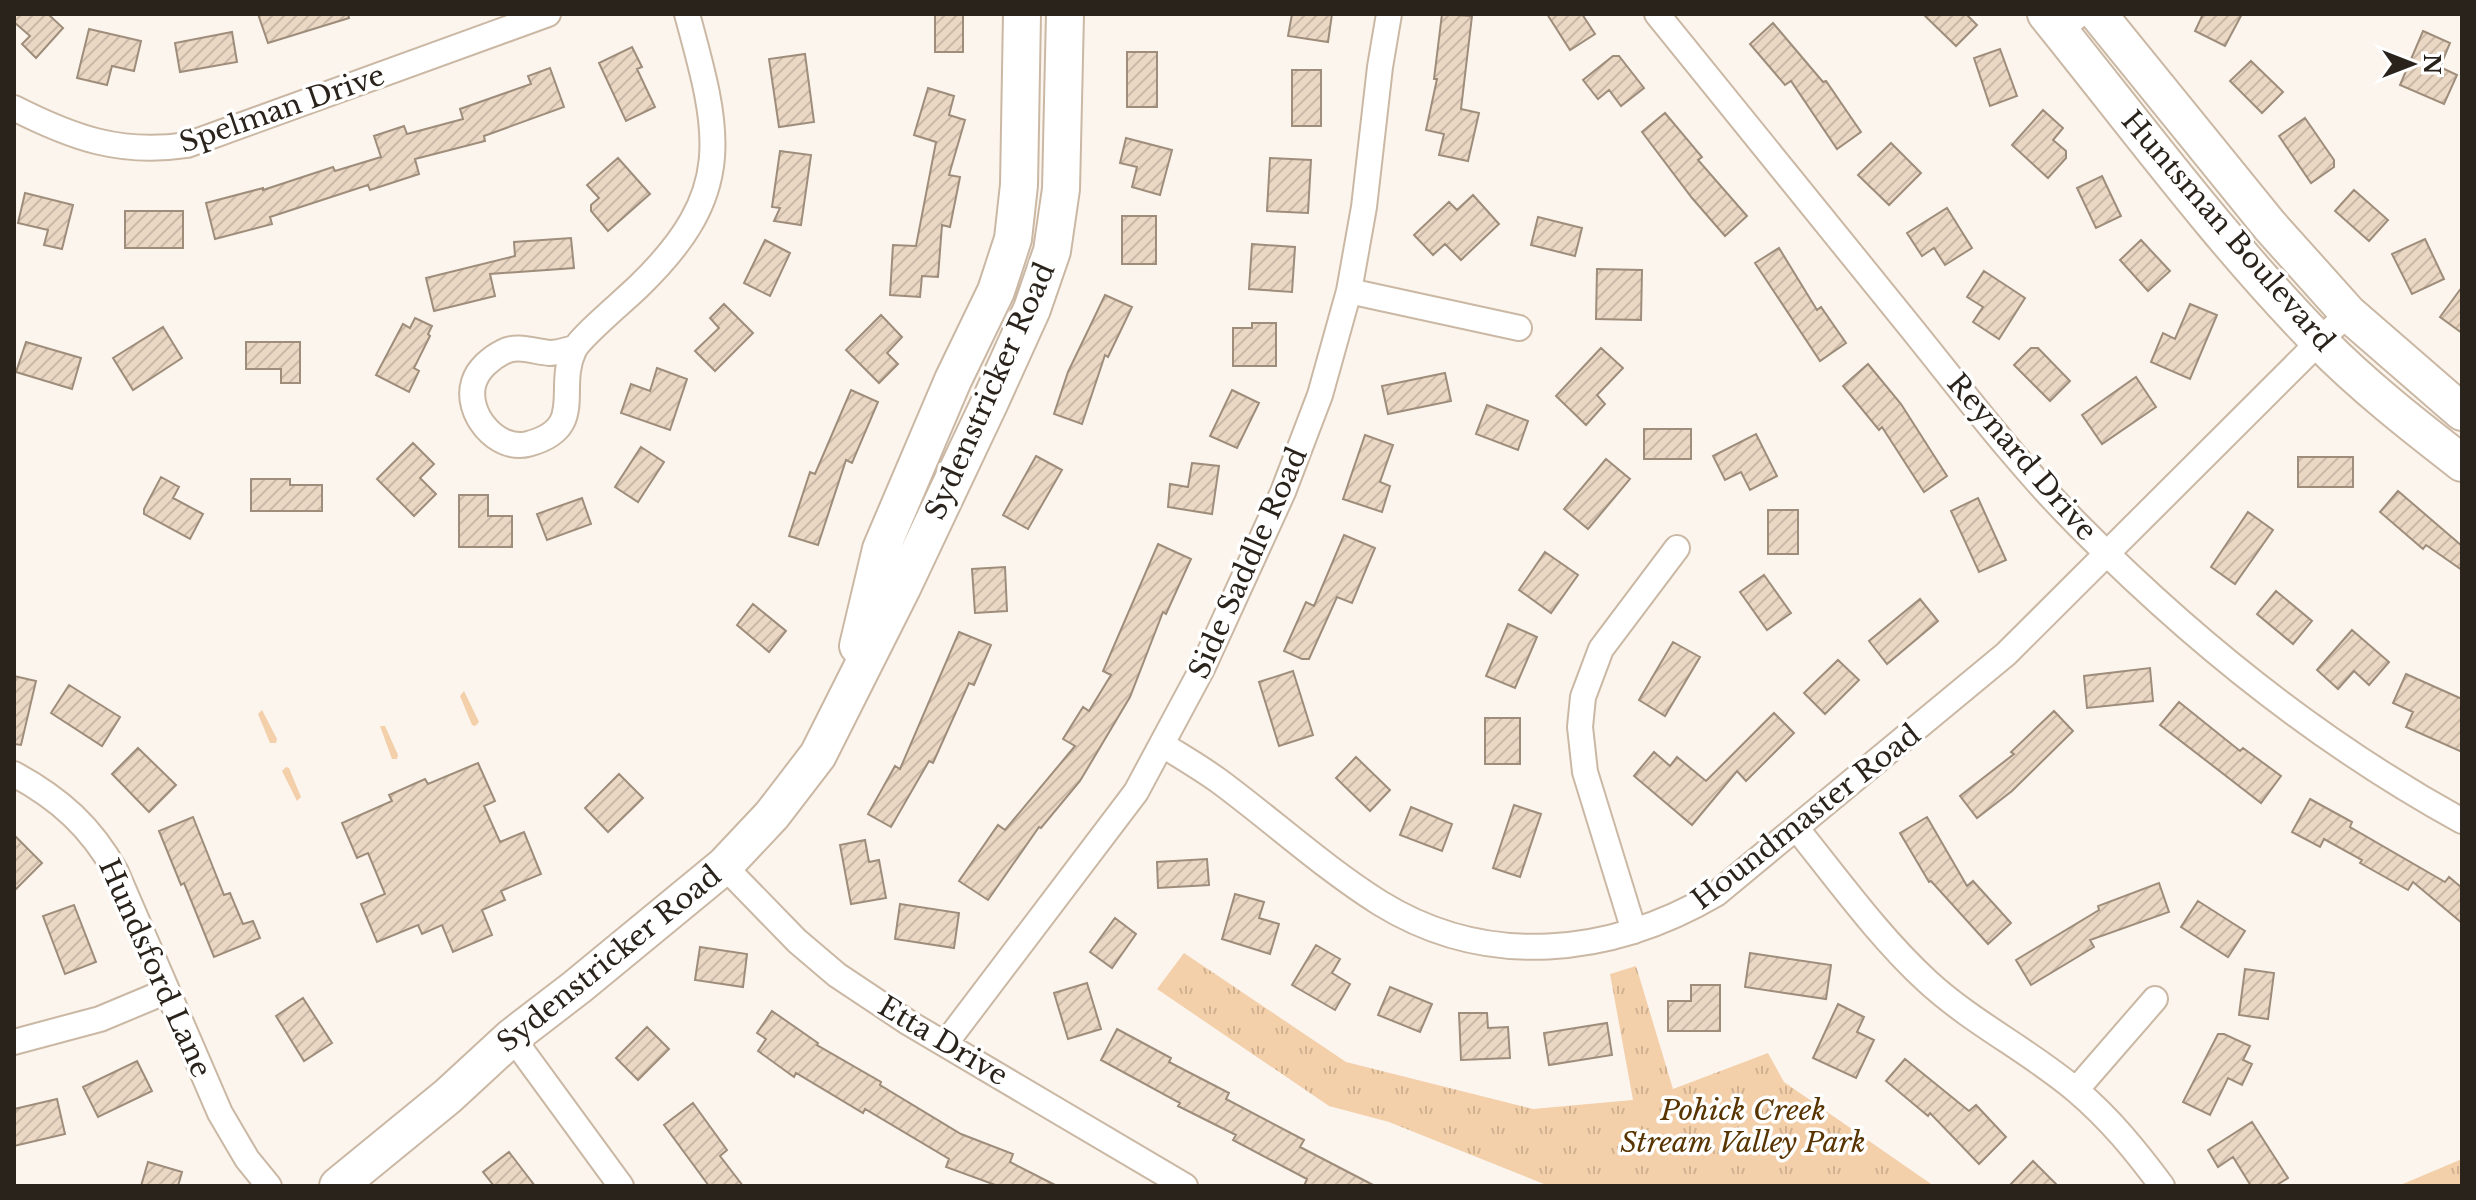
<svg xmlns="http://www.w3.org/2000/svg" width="2476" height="1200" font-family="'Libre Baskerville',serif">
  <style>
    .grass { fill: #f3cfaa }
    .park { fill: url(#park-tufts) }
    .building { fill: url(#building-hatch); stroke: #9e8d7b; stroke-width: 2 }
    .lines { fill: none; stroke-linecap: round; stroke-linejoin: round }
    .street-casing { stroke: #cab8a4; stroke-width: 28 }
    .secondary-casing { stroke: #cab8a4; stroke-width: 40 }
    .street { stroke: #fff; stroke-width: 24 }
    .secondary { stroke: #fff; stroke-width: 36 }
    .labels { text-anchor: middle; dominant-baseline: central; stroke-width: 7; stroke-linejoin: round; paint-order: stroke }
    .street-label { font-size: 28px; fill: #2a231c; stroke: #fff }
    .park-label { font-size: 28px; font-style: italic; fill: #583400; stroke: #fff }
  </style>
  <defs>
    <pattern id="park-tufts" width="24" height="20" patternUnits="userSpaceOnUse" patternTransform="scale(2)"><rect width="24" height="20" fill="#f3cfaa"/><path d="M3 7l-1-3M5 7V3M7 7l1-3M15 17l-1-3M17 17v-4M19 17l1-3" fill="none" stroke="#d0b192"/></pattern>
    <pattern id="building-hatch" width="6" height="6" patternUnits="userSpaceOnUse" patternTransform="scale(2)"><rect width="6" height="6" fill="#ebd8c4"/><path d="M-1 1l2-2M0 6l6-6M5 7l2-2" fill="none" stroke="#cab9a8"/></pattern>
  </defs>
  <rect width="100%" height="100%" fill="#fcf5ed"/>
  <path class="grass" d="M464,691L479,722L475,726L472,725L460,696Z
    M262,710L277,739L276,743H270L258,714Z
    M380,726H385L398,755L397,759H392Z
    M286,767L289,768L301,797L297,801L282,771Z"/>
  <path class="park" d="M1184,953L1346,1062L1533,1109L1633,1100L1610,974L1636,966L1673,1089L1768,1053L1784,1082L1934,1186H1549L1389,1122L1329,1106L1157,989Z
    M2462,1159V1186H2398Z"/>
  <path class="building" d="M14,14H48L63,28L36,58L22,44L30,36L14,22Z
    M258,14H348L349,18L268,43Z
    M935,14H963V52H935Z
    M1292,14H1332L1328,42L1288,36Z
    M1442,14L1472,16L1461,109L1479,113L1468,161L1439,155L1444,134L1426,130L1437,79H1434Z
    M1547,14H1582L1595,34L1570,50Z
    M1923,14H1966L1977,25L1956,46Z
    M2203,14H2242L2225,46L2195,31Z
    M1773,23L1823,82L1826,81L1861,132L1837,149L1791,81L1785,85L1750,44Z
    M89,29L141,41L134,71L112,66L107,85L77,78Z
    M2423,31L2450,43L2440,67L2457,75L2444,104L2400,85Z
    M232,32L237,62L180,72L175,43Z
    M632,47L642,67L637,69L655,107L626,121L599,63Z
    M2000,49L2017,96L1990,106L1974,58Z
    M1127,52H1157V107H1127Z
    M805,54L814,122L779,127L769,59Z
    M1613,56H1619L1644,88L1621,106L1609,90L1598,99L1583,80Z
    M2251,61L2283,92L2262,113L2230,81Z
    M550,68L564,107L484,136L485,141L415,159L419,174L370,190L368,185L270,217L272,224L215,239L206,203L263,188V190L333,167L335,171L381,157L374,136L404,126L407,134L463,119L460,109L531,84L528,76Z
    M1292,70H1321V126H1292Z
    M928,88L954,96L949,115L965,120L949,175L960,177L950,227L942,225L938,277L922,276L920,297L890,295L893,245L916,246L936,142L914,135Z
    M2043,110L2063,128L2053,140L2066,151V158L2048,178L2012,145Z
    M1665,113L1702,157L1698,160L1747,216L1725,236L1692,198L1642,132Z
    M2305,118L2334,160V167L2311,183L2279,136Z
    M1126,138L1172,150L1160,195L1132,187L1137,167L1120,163Z
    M1891,143L1921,173L1889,205L1858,175Z
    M780,151L811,155L801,225L774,221L780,208L772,207Z
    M618,158L650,194L608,231L591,211V205L599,198L587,185Z
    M1270,158L1311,160L1308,213L1267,211Z
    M2102,176L2121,216L2096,228L2077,188Z
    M2354,190L2388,220L2369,241L2335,211Z
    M25,193L73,205L62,249L44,245L48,230L18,223Z
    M1473,195L1499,224L1461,260L1445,244L1433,255L1414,235L1449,202L1457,210Z
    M1947,208L1972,248L1945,265L1934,248L1922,256L1907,233Z
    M125,211H183V248H125Z
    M1122,216H1156V264H1122Z
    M1538,217L1582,228L1575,256L1531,245Z
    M571,238L574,268L490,274L495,296L434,311L426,278L515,256L514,242Z
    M2425,239L2444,279L2412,294L2392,254Z
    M765,240L790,253L770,296L744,283Z
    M2141,240L2170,271L2148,291L2120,260Z
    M1252,244L1295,247L1292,292L1249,289Z
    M1779,248L1817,310L1821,307L1846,343L1820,361L1755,263Z
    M1597,269L1642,270L1641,320L1596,319Z
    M1984,271L2025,298L1999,339L1973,322L1983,307L1967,297Z
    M2462,287V333L2440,317Z
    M1105,295L1132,307L1108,357L1105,355L1082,424L1054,414L1068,372Z
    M724,304L753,333L715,371L695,351L719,328L710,318Z
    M2190,304L2217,315L2190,379L2151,362L2163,333L2175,339Z
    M881,315L902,337L887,353L898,364L879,383L846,350Z
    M415,318L432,326L428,334L430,336L414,368L419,371L409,392L376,375L403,324L410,328Z
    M1252,323H1276V366H1233V328H1252Z
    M163,327L182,358L133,390L113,358Z
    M26,342L81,358L72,389L16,372Z
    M246,342H300V383H281V369H246Z
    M1601,348L1623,368L1597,395L1605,404L1586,425L1556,396Z
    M2031,348H2038L2070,381L2050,401L2014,365Z
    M1868,364L1901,404L1947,476L1924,492L1882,427L1879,430L1843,386Z
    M657,368L687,379L670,430L621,413L631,384L650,391Z
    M1445,373L1451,401L1388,414L1382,386Z
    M2136,377L2156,407L2102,444L2082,415Z
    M851,390L878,402L852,463L846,460L818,545L789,536L810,472L815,474Z
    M1232,390L1259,403L1237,448L1210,436Z
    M1487,405L1528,421L1518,450L1476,434Z
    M1644,429H1691V459H1644Z
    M1756,434L1777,476L1750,490L1741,472L1725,480L1713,456Z
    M1365,435L1393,445L1380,482L1390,486L1382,512L1343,499Z
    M413,443L434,464L420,478L436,494L414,516L377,479Z
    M641,447L664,462L638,502L615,487Z
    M1036,456L1062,470L1028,529L1003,515Z
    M2298,457H2353V487H2298Z
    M1606,459L1630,479L1588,529L1564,509Z
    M1192,463L1219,466L1212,514L1168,507L1170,484L1188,487Z
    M161,477L179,487L173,498L203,514L190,539L144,514V509Z
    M251,479H290V485H322V511H251Z
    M2398,491L2462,546V570L2426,545L2423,549L2380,512Z
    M459,495H488V516H512V547H459Z
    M582,498L591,524L547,540L537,514Z
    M1978,498L2006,560L1979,572L1951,511Z
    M1768,510H1798V554H1768Z
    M2248,512L2273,530L2235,584L2211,567Z
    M1344,535L1375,548L1352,603L1337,597L1309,659H1302L1284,651L1306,602L1314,606Z
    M1158,544L1191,559L1166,614L1163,612L1130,697L1080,781L1041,828L1039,827L988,900L959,881L998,825L1005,830L1075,746L1063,739L1083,707L1089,711L1111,675L1103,671Z
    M1545,552L1578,575L1551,613L1519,590Z
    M1005,567L1007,611L975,613L972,569Z
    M1764,575L1791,613L1767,630L1740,592Z
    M2276,591L2312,621L2293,644L2257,614Z
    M1920,599L1938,621L1887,664L1869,641Z
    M753,604L786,631L769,652L737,625Z
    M1508,624L1537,637L1515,688L1486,676Z
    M2352,630L2389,662L2369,685L2354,671L2338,689L2317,670Z
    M959,632L991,645L974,685L969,683L933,763L929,761L891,827L868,814L895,766L900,769Z
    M1673,642L1700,657L1665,716L1639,700Z
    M1838,660L1859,680L1825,714L1804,693Z
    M2150,668L2153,701L2087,708L2084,676Z
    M1293,671L1313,735L1279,746L1259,682Z
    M2406,674L2462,699V752L2406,727L2413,712L2393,703Z
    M14,676L36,681L21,745L14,744Z
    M69,685L120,717L102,746L51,713Z
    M2179,702L2240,751L2243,748L2281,776L2261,803L2160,725Z
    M2054,711L2073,731L2012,791L1977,818L1960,796L2014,754L2011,752Z
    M1774,713L1794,733L1746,781L1737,771L1692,825L1634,776L1654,752L1670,766L1677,757L1706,781Z
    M1485,718H1520V764H1485Z
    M138,748L176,785L149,812L112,774Z
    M1356,757L1390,790L1370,811L1336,778Z
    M478,763L495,801L484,806L500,842L524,832L541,874L501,891L505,900L482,910L492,935L453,952L442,925L422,934L418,925L377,942L361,904L385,894L368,853L357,858L342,823L392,801L389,795L425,779L428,784Z
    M619,774L643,798L608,832L585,808Z
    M2310,799L2352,822L2350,827L2445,882L2449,877L2462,888V923L2413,882L2408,890L2360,863L2362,860L2324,839L2320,847L2292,832Z
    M1514,805L1541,814L1520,877L1493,868Z
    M1411,807L1452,824L1442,851L1400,835Z
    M193,817L224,895L230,893L243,924L253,921L260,938L214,957L184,883L181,885L159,831Z
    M1927,817L1967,886L1973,881L2011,923L1988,944L1931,881L1929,882L1900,833Z
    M14,835L42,863L14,891Z
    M865,840L869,862L879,860L886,898L851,904L840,845Z
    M1207,859L1209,885L1158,888L1157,862Z
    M2159,883L2169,912L2090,940L2094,947L2031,985L2016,960L2099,910L2098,906Z
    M1235,894L1264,902L1259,918L1279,924L1270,954L1222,939Z
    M2198,901L2245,931L2228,957L2181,927Z
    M900,904L959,913L954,948L895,939Z
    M74,905L96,962L65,974L43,916Z
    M1115,918L1136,934L1112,968L1090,952Z
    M1316,945L1340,959L1332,973L1350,984L1335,1010L1292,985Z
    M700,947L747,954L743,987L695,980Z
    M1750,953L1831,965L1826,999L1745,987Z
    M2245,969L2274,973L2268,1019L2239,1015Z
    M1087,983L1101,1029L1068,1039L1054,993Z
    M1691,985H1720V1031H1668V1001H1691Z
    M1390,987L1432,1004L1420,1032L1378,1015Z
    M303,998L332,1043L304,1061L276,1016Z
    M1838,1004L1864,1017L1857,1032L1874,1040L1856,1078L1813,1058Z
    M772,1011L818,1043L817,1045L881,1082L880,1085L961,1134L1013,1154L1010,1162L1057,1186H998L946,1167L949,1159L865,1109L863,1113L796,1073L794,1077L758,1051L766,1039L757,1033Z
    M1459,1013H1487L1488,1028L1508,1027L1510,1058L1461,1060Z
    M1607,1023L1612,1055L1549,1065L1544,1033Z
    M647,1027L669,1049L638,1080L616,1058Z
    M1117,1029L1171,1058L1169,1062L1229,1093L1226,1099L1304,1140L1300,1147L1375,1186H1304L1307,1179L1233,1140L1236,1135L1178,1106L1180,1103L1101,1060Z
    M2218,1034H2224L2250,1046L2243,1060L2252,1064L2242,1085L2228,1078L2210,1115L2183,1102Z
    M1905,1059L1969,1111L1976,1105L2006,1137L1979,1164L1930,1113L1928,1116L1886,1081Z
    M137,1061L152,1091L98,1117L83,1087Z
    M57,1099L65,1134L14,1146V1109Z
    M693,1103L727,1150L720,1156L743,1186H709L664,1125Z
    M2252,1122L2288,1178L2275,1186H2251L2233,1157L2218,1167L2208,1150Z
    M509,1152L535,1186H494L483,1172Z
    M2033,1161L2058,1186H2009Z
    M148,1162L182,1172L178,1186H141Z"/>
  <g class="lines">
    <defs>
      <path id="street" d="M1657,14C1742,119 1827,224 1912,329C1966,396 2019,466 2080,527C2194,642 2320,743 2462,821
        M2059,31L2080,14
        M14,108C73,138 121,155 187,145L548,14
        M1349,291L1519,328
        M574,348C567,350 558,353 550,353C535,352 517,344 503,352C491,358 478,369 474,382C464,413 497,452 528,444C588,428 555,389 574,350C580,337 626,299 639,286C736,192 720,134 687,14
        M1163,745C1182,757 1201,768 1219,781C1273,821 1323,867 1380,903C1487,969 1610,956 1716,894L2006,654L2348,313
        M14,774C60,799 91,827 116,872L220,1113L247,1159L269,1186
        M1797,829C1839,881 1879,937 1928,982C1974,1024 2030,1051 2077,1091C2110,1119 2136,1151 2162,1186
        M724,866L797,941L837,975L909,1023L1185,1186
        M1634,931L1585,772L1580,727L1583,697L1601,649L1677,548
        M512,1037L621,1186
        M14,1042L100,1019L167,991
        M945,1044L1136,792L1202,669L1283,492L1320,395L1349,291L1364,207L1380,67L1389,14
        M2076,1090L2155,999"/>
      <path id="secondary" d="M2046,14C2135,124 2220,240 2319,341C2362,385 2413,425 2462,463
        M2098,14L2270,226L2348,313L2462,412
        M858,646L881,549L953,380L996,291L1013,239L1019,185L1022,14
        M338,1186L448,1096L512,1037L577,987L724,866L772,815L818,755L902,588L989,404L1032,309L1052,251L1061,189L1065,14"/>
    </defs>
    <use href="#street" class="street-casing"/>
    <use href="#secondary" class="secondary-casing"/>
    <use href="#street" class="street"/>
    <use href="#secondary" class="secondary"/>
  </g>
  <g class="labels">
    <g class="street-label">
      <text transform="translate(282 109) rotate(-19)">Spelman Drive</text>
      <text transform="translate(2228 231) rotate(49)">Huntsman Boulevard</text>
      <text transform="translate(990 391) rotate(-66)">Sydenstricker Road</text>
      <text transform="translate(2022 457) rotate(49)">Reynard Drive</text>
      <text transform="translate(1248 563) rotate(-66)">Side Saddle Road</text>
      <text transform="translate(1806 817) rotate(-38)">Houndmaster Road</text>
      <text transform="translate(609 959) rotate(-39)">Sydenstricker Road</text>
      <text transform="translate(155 968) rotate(66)">Hundsford Lane</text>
      <text transform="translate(943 1041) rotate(31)">Etta Drive</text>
    </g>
    <g class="park-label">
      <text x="1743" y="1110">Pohick Creek<tspan x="1743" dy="32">Stream Valley Park</tspan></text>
    </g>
  </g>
  <rect width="2476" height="1200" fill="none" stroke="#2a231c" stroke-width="32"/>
  <g transform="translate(2412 64) rotate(90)" stroke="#ffffff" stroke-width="6" paint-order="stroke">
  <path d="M0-6L14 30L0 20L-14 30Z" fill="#2a231c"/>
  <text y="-12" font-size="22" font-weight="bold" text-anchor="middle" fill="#2a231c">N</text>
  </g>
</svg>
